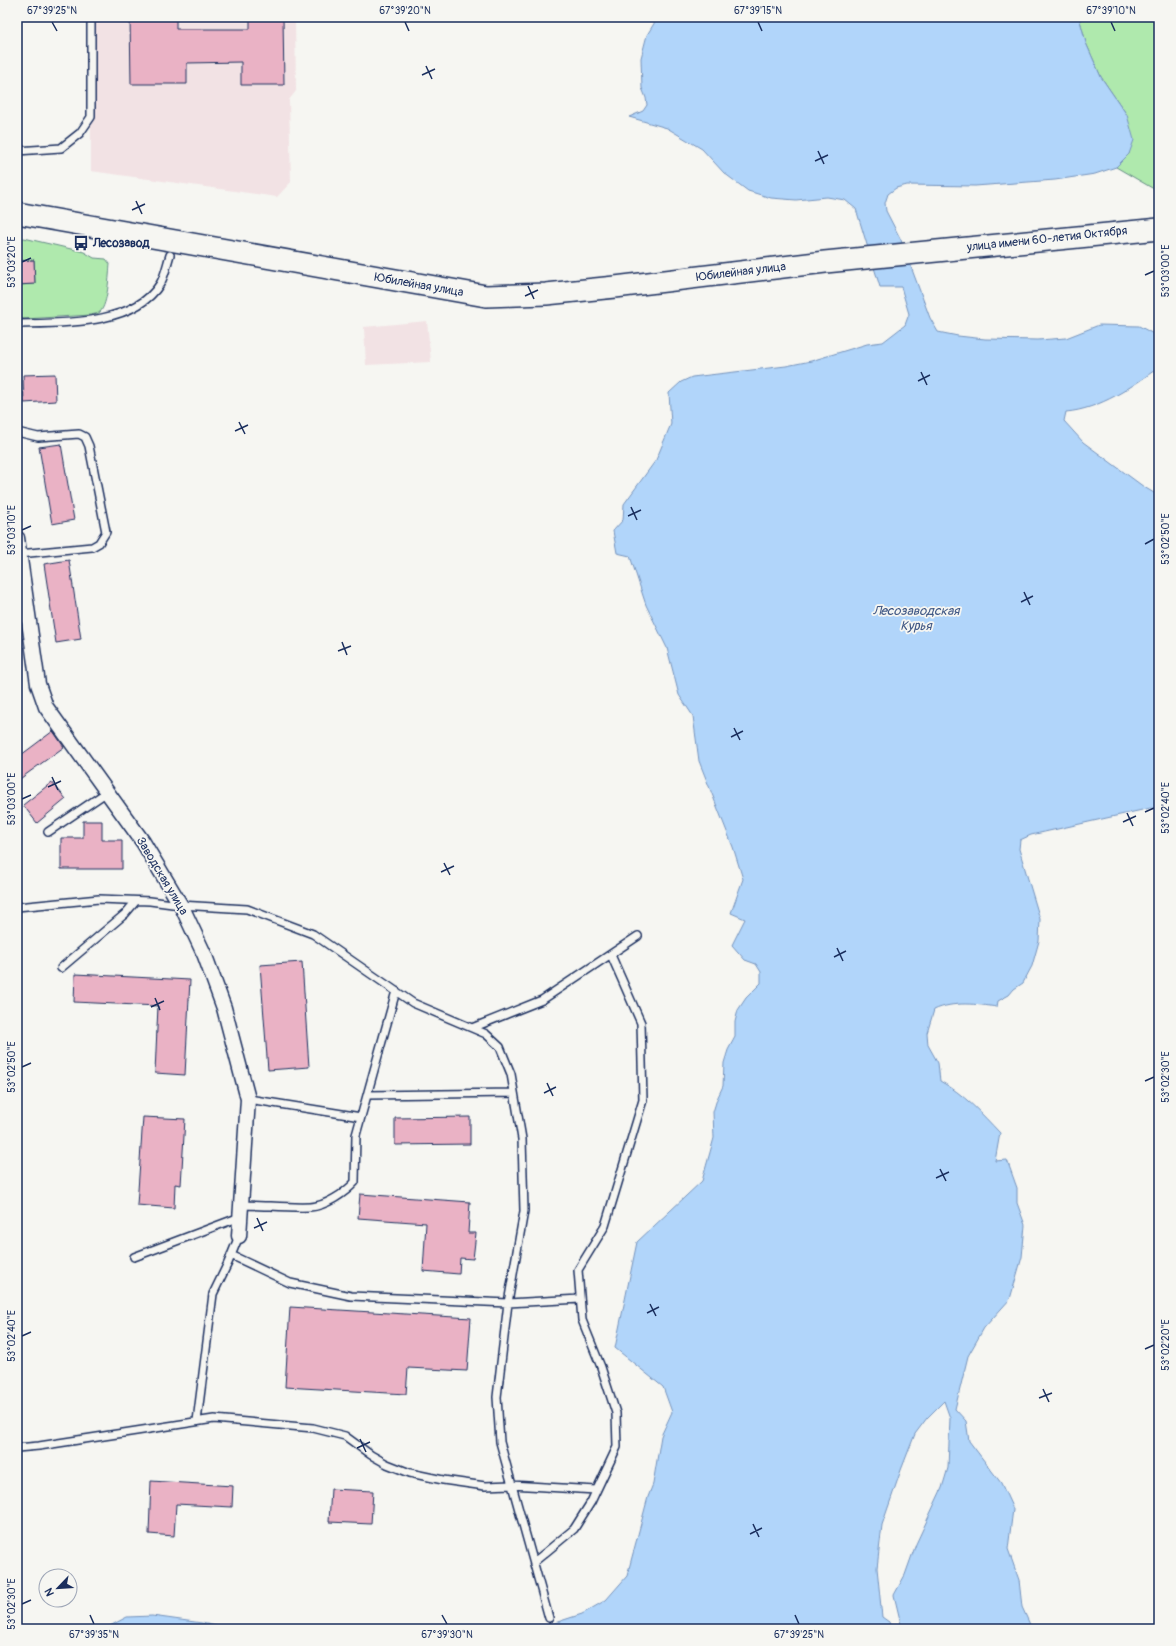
<svg xmlns="http://www.w3.org/2000/svg" width="1176" height="1646" font-family="Pangolin,sans-serif">
  <style>
    .built { fill: #f2e2e4 }
    .green { fill: #afe9ad; stroke: #658c86 }
    .water { fill: #b1d5fa; stroke: #7593bc }
    .building { fill: #eab2c5; stroke: #1b2f5e }
    .lines { fill: none; stroke-linecap: round; stroke-linejoin: round }
    .lane-casing { stroke: #1b2f5e; stroke-width: 10 }
    .street-casing { stroke: #1b2f5e; stroke-width: 17 }
    .primary-casing { stroke: #1b2f5e; stroke-width: 24 }
    .lane { stroke: #f6f6f2; stroke-width: 7 }
    .street { stroke: #f6f6f2; stroke-width: 14 }
    .primary { stroke: #f6f6f2; stroke-width: 21 }
    .ticks { fill: none; stroke: #1b2f5e; stroke-width: 1.5 }
    .labels { text-anchor: middle; dominant-baseline: central; stroke-width: 3.5; stroke-linejoin: round; paint-order: stroke }
    .street-label { font-size: 12px; fill: #1b2f5e; stroke: #f6f6f2 }
    .poi-label { font-size: 12px; font-weight: bold; fill: #1b2f5e; stroke: #f6f6f2; text-anchor: start }
    .water-label { font-size: 13px; font-style: italic; fill: #405885; stroke: #f6f6f2 }
    .neatline { fill: none; stroke: #1b2f5e; stroke-width: 1.5 }
    .ticks-label { font-size: 10px; text-anchor: middle; fill: #1b2f5e }
  </style>
  <rect width="100%" height="100%" fill="#f6f6f2"/>
  <filter id="ink" filterUnits="userSpaceOnUse"><feTurbulence type="fractalNoise" baseFrequency=".025" numOctaves="2"/><feDisplacementMap in="SourceGraphic" scale="8" xChannelSelector="R" yChannelSelector="G"/><feConvolveMatrix kernelMatrix="1 2 1 2 8 2 1 2 1" color-interpolation-filters="sRGB"/></filter>
  <g filter="url(#ink)">
    <path class="built" d="M91,17H295L296,91L289,100L291,182L277,197L91,171Z
      M427,321L431,362L366,365L364,327Z"/>
    <path class="green" d="M1079,17H1159V192L1116,167L1129,154L1127,115L1101,77L1086,43Z
      M24,238L84,252L94,258L106,259L110,264C109,275 108,304 100,312C98,314 94,314 91,315L24,319L17,317V285L35,284L34,260L17,261V245L20,239Z"/>
    <path class="water" d="M658,17H1079L1086,43L1101,77L1127,115L1134,140L1129,154L1116,167L1095,174L1055,180L975,186L907,185L896,188L888,194L885,203L886,211L901,240L930,318L938,332L958,336L985,339L1038,340L1066,338L1099,325L1139,326L1159,337V367C1132,387 1100,409 1066,412L1064,421L1083,442L1144,487L1159,496V808H1151L1031,835L1020,840L1019,849L1040,919L1039,941L1032,966L1023,983L1014,989L1009,995L998,1001L997,1007C977,1004 953,1001 934,1010L927,1033L928,1045L938,1063L940,1081C964,1094 981,1113 1000,1133L995,1161L1007,1160L1017,1188V1203L1025,1225L1022,1257L1010,1299L984,1328L968,1356L955,1409L966,1421L969,1441L1001,1483L1013,1509L1008,1549L1019,1580L1022,1607L1032,1629H904L901,1624L894,1595L905,1575L916,1544L942,1488L948,1468L950,1418L944,1401L927,1418L915,1434L901,1470L882,1525L877,1568L882,1617L889,1622L892,1629H536L582,1614L606,1600L627,1576L648,1497L653,1484L661,1436L672,1412L663,1387L615,1348L637,1242L702,1181L714,1138L713,1112L717,1099L723,1086L724,1063L728,1050L735,1037V1022L738,1010L746,998L761,983V972L756,964L745,960L732,945L745,919L731,913L743,879L733,847L699,761L693,716L679,695L667,648L646,605L630,556L617,553L613,531L623,520L624,504L656,460L671,424L669,393L681,382L692,377L786,366L811,361L867,344L883,342L905,325L909,314L901,287H880L856,209L845,200L827,197L796,200L771,198L748,191L724,173L702,149L667,128L629,117L643,111L647,105L646,98L642,88L641,58L647,35Z
      M152,1616L202,1623L230,1629H104L127,1617Z"/>
    <path class="building" d="M130,17H176V29H250V17H283L284,85H241V62L187,63V84H131Z
      M34,260L35,284L17,285V261Z
      M55,374L56,401L24,403L23,375Z
      M61,444L74,520L52,524L39,447Z
      M69,560L81,639L56,643L44,564Z
      M53,731L64,747L17,781V758Z
      M52,782L66,799L37,823L23,805Z
      M83,821H102V840H122V869H61V838H83Z
      M302,962L309,1067L268,1070L260,965Z
      M75,974L190,980L185,1075L155,1073L158,1006L74,1002Z
      M143,1117L185,1119L181,1185L175,1184L174,1208L137,1205Z
      M470,1117V1144L395,1145V1118Z
      M360,1194L470,1202L468,1233H476L473,1259L460,1258L459,1274L423,1271L426,1223L358,1218Z
      M290,1307L471,1318L467,1371L408,1368L406,1394L285,1387Z
      M151,1481L233,1486L232,1507L176,1504L174,1536L149,1534Z
      M331,1489L373,1491L371,1524L329,1522Z"/>
    <g class="lines">
      <defs>
        <path id="lane" d="M17,151L61,148L80,133L91,117V17
          M17,324C60,323 134,326 160,284C165,276 167,264 170,255
          M17,432L38,437L79,434L85,437L89,446L106,532L99,543L92,547L19,554
          M48,832L107,792
          M17,907L99,899L150,901L180,905L247,909L313,934L413,1003L486,1034L500,1047L511,1074L522,1139L524,1211L508,1303L580,1299
          M61,968L125,914L136,901
          M472,1028L542,1000L638,936
          M368,1095L514,1093
          M248,1099L361,1117
          M241,1205C264,1205 287,1208 310,1207C326,1206 345,1193 355,1182L356,1135L396,991
          M231,1255L290,1283L351,1296L508,1303L497,1397L500,1442L549,1618
          M134,1257L240,1217
          M197,1421L213,1294L228,1263L239,1236
          M17,1448L39,1446L214,1419L313,1428L345,1436L371,1455L387,1464L410,1473L443,1480L485,1486L511,1485L596,1490
          M534,1562L574,1529L591,1502L617,1447L616,1413L601,1367L582,1320L578,1270L605,1226L643,1100L641,1023L611,955"/>
        <path id="street" d="M17,538L38,684L46,707L143,842L183,909L205,956L224,1008L248,1099L239,1236"/>
        <path id="primary" d="M17,213L486,296L546,294L615,287L825,262L1159,229"/>
      </defs>
      <use href="#lane" class="lane-casing"/>
      <use href="#street" class="street-casing"/>
      <use href="#primary" class="primary-casing"/>
      <use href="#lane" class="lane"/>
      <use href="#street" class="street"/>
      <use href="#primary" class="primary"/>
    </g>
  </g>
  <path class="ticks" d="M52,22L57,31M405,22L409,31M758,22L762,31M1111,22L1115,31M426,66L432,79M422,75L435,69M818,151L824,164M815,161L828,155M136,201L142,214M132,210L145,204M22,262L31,258M1145,275L1154,271M528,286L534,299M525,296L538,290M921,372L927,385M918,381L930,375M239,422L245,434M235,431L248,425M631,507L637,520M628,516L641,510M22,530L31,526M1145,544L1154,539M1024,592L1030,605M1021,602L1033,596M342,642L347,655M338,651L351,646M734,728L740,740M731,737L743,731M52,777L58,790M48,787L61,781M22,799L31,795M1145,812L1154,808M1127,813L1133,826M1123,822L1136,816M444,863L450,875M441,872L454,866M837,948L843,961M834,957L846,951M155,998L160,1010M151,1007L164,1001M22,1067L31,1063M1145,1081L1154,1077M547,1083L553,1096M544,1093L556,1087M940,1169L946,1181M936,1178L949,1172M257,1218L263,1231M254,1228L267,1222M650,1304L656,1316M647,1313L659,1307M22,1336L31,1332M1145,1349L1154,1345M1043,1389L1049,1402M1039,1398L1052,1393M360,1439L366,1452M357,1448L370,1442M753,1524L759,1537M750,1534L762,1528M22,1604L31,1600M90,1615L94,1624M442,1615L447,1624M795,1615L799,1624"/>
  <defs>
    <symbol id="bus-bare" viewBox="-9 -9 18 18"><path d="M-5-6H5V4H4V6H2V4H-2V6H-4V4H-5ZM-3.5-4V0h7V-4ZM-3.5 1.2v1.5H-2V1.2ZM2 1.2v1.5H3.5V1.2Z" fill="#1b2f5e" stroke="#f6f6f2" stroke-width="2.5" paint-order="stroke"/></symbol>
  </defs>
  <g fill-rule="evenodd">
    <use href="#bus-bare" x="70" y="232" width="22" height="22"/>
  </g>
  <g class="labels">
    <g class="street-label">
      <text transform="translate(1047 239) rotate(-6)">улица имени 60-летия Октября</text>
      <text transform="translate(741 272) rotate(-7)">Юбилейная улица</text>
      <text transform="translate(419 285) rotate(10)">Юбилейная улица</text>
      <text transform="translate(162 876) rotate(59)">Заводская улица</text>
    </g>
    <g class="poi-label">
      <text x="93" y="243">Лесозавод</text>
    </g>
    <g class="water-label">
      <text x="916" y="611">Лесозаводская<tspan x="916" dy="15">Курья</tspan></text>
    </g>
  </g>
  <rect width="1176" height="1646" fill="none" stroke="#f6f6f2" stroke-width="44"/>
  <g transform="translate(58 1588) rotate(245)"><circle r="19" fill="#f6f6f2" stroke="#9ea6b7"/>
  <path d="M0-3L7 15L0 10L-7 15Z" fill="#1b2f5e"/>
  <text y="-6" font-size="11" font-weight="bold" text-anchor="middle" fill="#1b2f5e">N</text>
  </g>
  <rect x="22" y="22" width="1132" height="1602" class="neatline"/>
  <g class="ticks-label">
    <text x="52" y="14">67°39'25"N</text>
    <text x="405" y="14">67°39'20"N</text>
    <text x="758" y="14">67°39'15"N</text>
    <text x="1111" y="14">67°39'10"N</text>
    <text transform="translate(11 262) rotate(-90)" y="4">53°03'20"E</text>
    <text transform="translate(1165 271) rotate(-90)" y="4">53°03'00"E</text>
    <text transform="translate(11 530) rotate(-90)" y="4">53°03'10"E</text>
    <text transform="translate(1165 539) rotate(-90)" y="4">53°02'50"E</text>
    <text transform="translate(11 799) rotate(-90)" y="4">53°03'00"E</text>
    <text transform="translate(1165 808) rotate(-90)" y="4">53°02'40"E</text>
    <text transform="translate(11 1067) rotate(-90)" y="4">53°02'50"E</text>
    <text transform="translate(1165 1077) rotate(-90)" y="4">53°02'30"E</text>
    <text transform="translate(11 1336) rotate(-90)" y="4">53°02'40"E</text>
    <text transform="translate(1165 1345) rotate(-90)" y="4">53°02'20"E</text>
    <text transform="translate(11 1604) rotate(-90)" y="4">53°02'30"E</text>
    <text x="94" y="1638">67°39'35"N</text>
    <text x="447" y="1638">67°39'30"N</text>
    <text x="799" y="1638">67°39'25"N</text>
  </g>
</svg>
